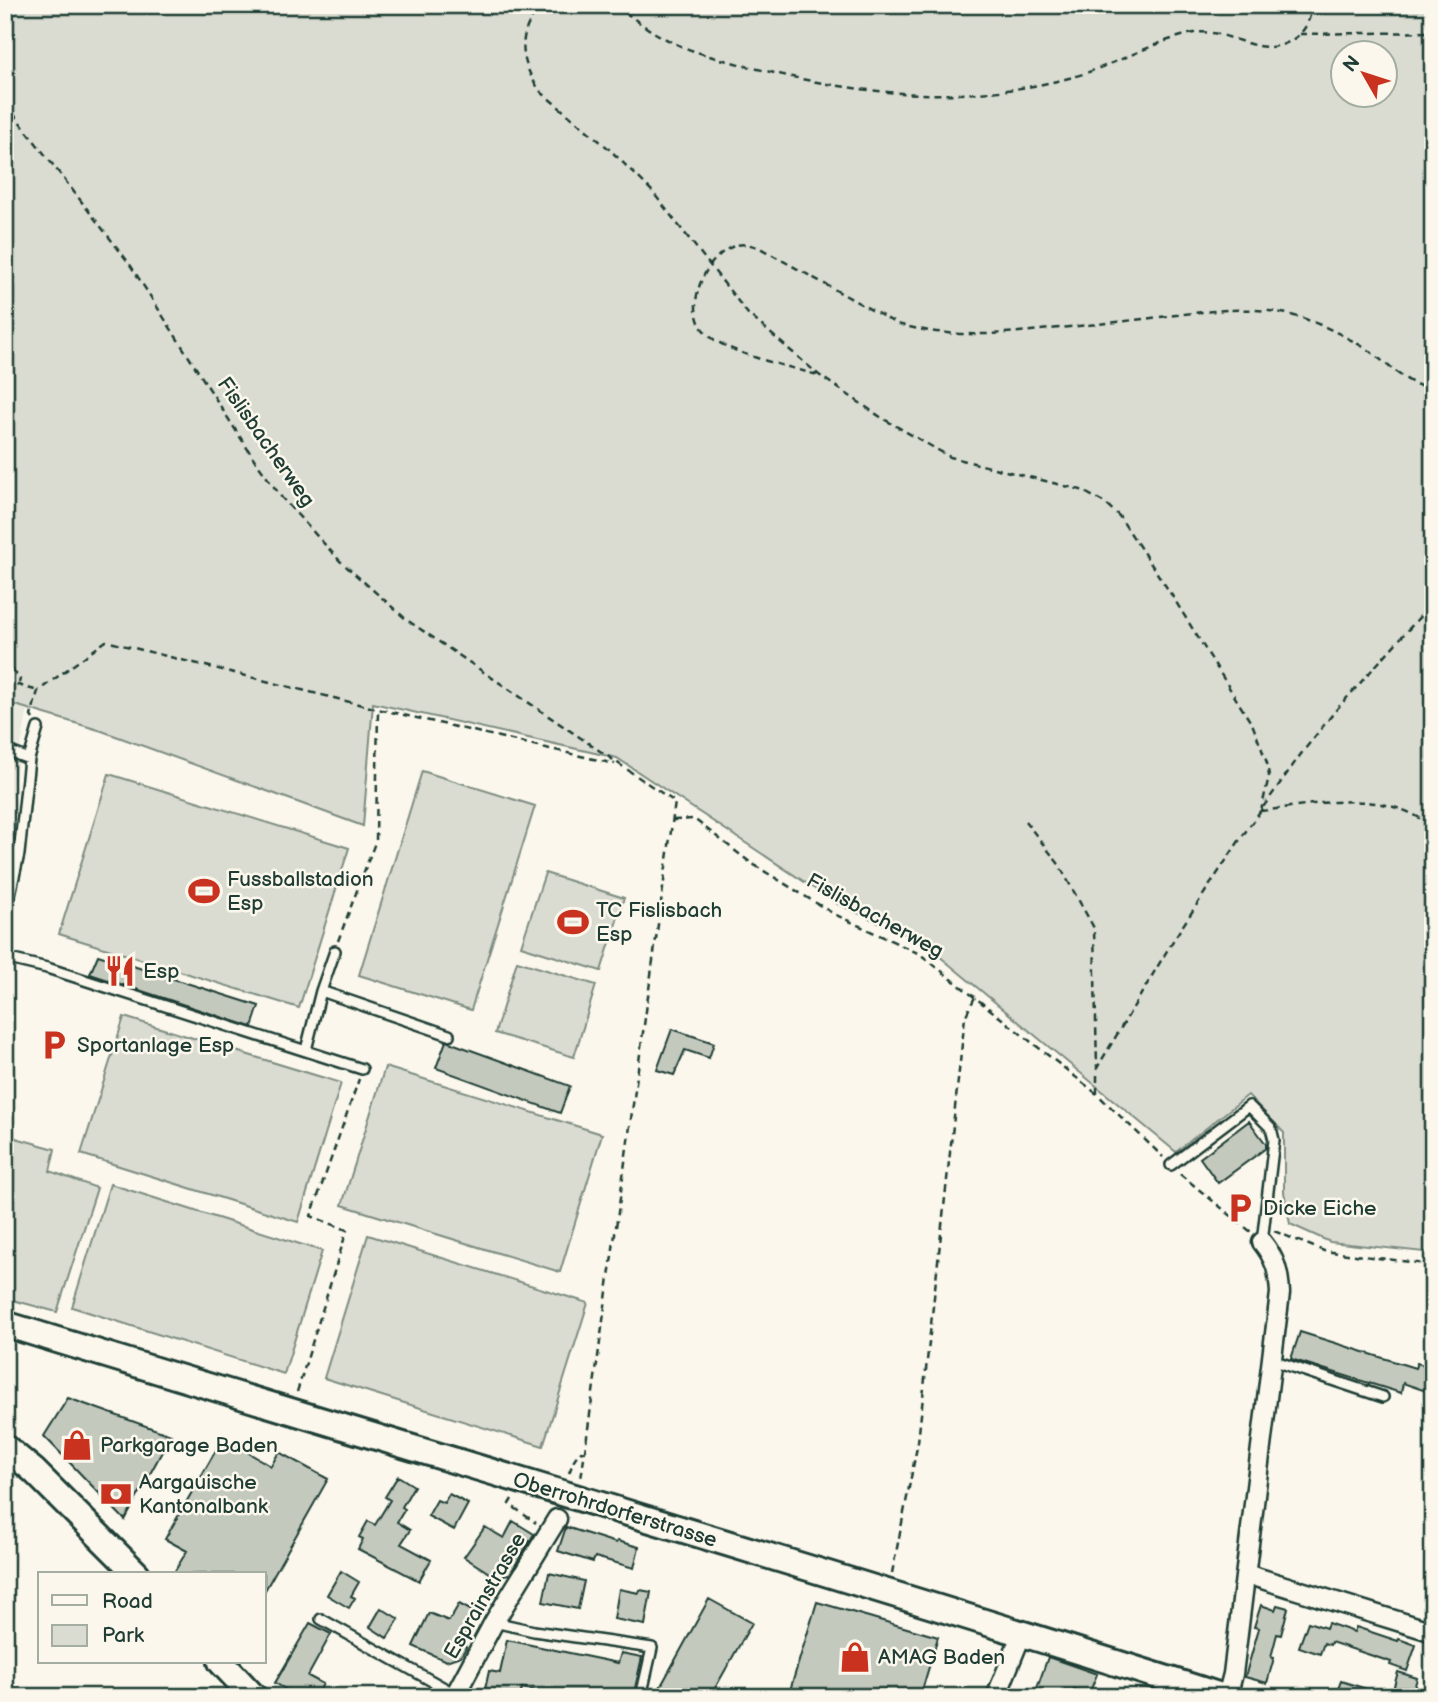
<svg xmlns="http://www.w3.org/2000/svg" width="1438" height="1702" font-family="'Balsamiq Sans',sans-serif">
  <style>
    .built { fill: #eae9de }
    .green { fill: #dbdcd1; stroke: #7d8c82; stroke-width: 2; fill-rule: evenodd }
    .building { fill: #c4c9be; stroke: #1f3d34; stroke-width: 2 }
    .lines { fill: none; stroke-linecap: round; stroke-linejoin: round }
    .lane-casing { stroke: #1f3d34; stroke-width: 14 }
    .street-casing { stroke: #1f3d34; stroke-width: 23 }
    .secondary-casing { stroke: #1f3d34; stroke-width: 30 }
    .path { stroke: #1f3d34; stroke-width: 2.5; stroke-dasharray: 7 5; stroke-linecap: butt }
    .lane { stroke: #fbf7ec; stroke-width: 9 }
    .street { stroke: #fbf7ec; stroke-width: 18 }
    .secondary { stroke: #fbf7ec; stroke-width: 24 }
    .labels { text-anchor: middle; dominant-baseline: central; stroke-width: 5; stroke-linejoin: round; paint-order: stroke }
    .street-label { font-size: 21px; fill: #1f3d34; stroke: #fbf7ec }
    .poi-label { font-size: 21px; fill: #1f3d34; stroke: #fbf7ec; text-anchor: start }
  </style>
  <rect width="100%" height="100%" fill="#fbf7ec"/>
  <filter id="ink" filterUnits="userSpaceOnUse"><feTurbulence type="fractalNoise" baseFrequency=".0143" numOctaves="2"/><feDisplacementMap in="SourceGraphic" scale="14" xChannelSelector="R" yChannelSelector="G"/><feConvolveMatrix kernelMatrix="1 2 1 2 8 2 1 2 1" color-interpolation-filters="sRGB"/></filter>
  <g filter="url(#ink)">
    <path class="built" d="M5,702L28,709L5,829Z"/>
    <path class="green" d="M5,5H1433V1253L1330,1242L1290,1224L1284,1192V1133L1248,1095L1176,1152L921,941L838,904L617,758L373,703L363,826L102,731L5,702ZM1386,52V94H1344V52Z
      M422,771L535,806L471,1010L359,975Z
      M109,774L349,848L299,1008L59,934Z
      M545,873L624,898L601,971L521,946Z
      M517,961L596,985L574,1057L495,1033Z
      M124,1017L341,1083L298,1222L81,1154Z
      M385,1067L602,1134L560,1272L342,1205Z
      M5,1135L55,1149L50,1171L97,1188L57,1312L5,1298Z
      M110,1184L322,1251L284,1374L72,1307Z
      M368,1235L588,1303L543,1446L324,1378Z"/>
    <path class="building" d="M98,955L259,1006L252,1027L90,974Z
      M672,1029L714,1043L709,1058L685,1050L674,1075L657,1070Z
      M446,1041L570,1086L560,1113L436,1068Z
      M1249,1121L1266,1144V1148L1218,1183L1200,1158Z
      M1300,1332L1415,1368L1417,1363L1433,1368L1426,1391L1403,1383L1401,1393L1291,1359Z
      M68,1398L171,1435L125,1520L44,1436Z
      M223,1438L271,1466L279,1452L328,1479L264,1592V1574H173L187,1551L165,1539Z
      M398,1476L414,1486L402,1507L405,1509L397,1522L410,1530L401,1544L431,1560L419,1581L358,1549L363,1539L359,1537L368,1521L375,1525L390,1500L385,1497Z
      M449,1494L468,1504L454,1530L428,1516L437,1500L444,1503Z
      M513,1521L534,1534L510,1574L494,1576L464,1557L485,1527L504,1538Z
      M566,1527L616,1543L617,1541L639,1547L634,1568L595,1557L593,1562L558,1551Z
      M341,1571L359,1582L351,1596L355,1598L349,1608L327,1595Z
      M549,1573L584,1581L578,1609L543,1602Z
      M619,1589L639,1593L640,1590L651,1592L645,1625L614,1619Z
      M709,1599L752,1623L710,1697H663L657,1693Z
      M817,1602L938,1637L920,1697H788Z
      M459,1604L476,1613L462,1639L466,1648L461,1656L446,1661L413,1646L429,1613L449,1621Z
      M1261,1605L1275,1610L1277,1605L1288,1608L1281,1635L1277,1634L1271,1657L1274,1658L1267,1683L1245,1677L1259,1628L1254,1627Z
      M381,1608L399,1619L387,1638L370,1627Z
      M1308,1622L1326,1628L1328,1623L1354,1632L1356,1627L1398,1641L1399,1639L1416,1645L1407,1671L1390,1665L1391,1662L1331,1642L1330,1645L1324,1643L1320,1654L1299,1647Z
      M310,1623L331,1634L308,1676L323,1684L316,1697H299L275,1683Z
      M507,1640L618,1663L621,1653L642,1657L633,1697H564L522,1688L520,1697L484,1694L489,1671L500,1673Z
      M1048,1657L1097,1674L1089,1694L1074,1689L1071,1697H1034Z
      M1398,1672L1417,1678L1412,1697H1391Z
      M1341,1681L1383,1694V1697H1335Z"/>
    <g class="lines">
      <defs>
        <path id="lane" d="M5,750L29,759
          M5,850L19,854
          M5,917L19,854L29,759L38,728
          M5,958L47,968L362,1069
          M321,991L449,1035
          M306,1050L321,991L335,951
          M1171,1165L1249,1106L1271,1128L1274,1140L1262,1242
          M1272,1360L1383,1397
          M321,1619L455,1694
          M494,1622L534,1631L652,1648L641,1697"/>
        <path id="street" d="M1246,1574L1433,1632
          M454,1697L494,1622L557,1519
          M996,1697L1022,1633
          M1227,1697L1233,1674L1280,1293C1279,1272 1275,1258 1262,1242"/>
        <path id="secondary" d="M5,1324C411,1449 819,1568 1224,1697
          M5,1447L34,1471L137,1574
          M221,1662L254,1697"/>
      </defs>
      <use href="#lane" class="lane-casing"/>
      <use href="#street" class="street-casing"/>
      <use href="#secondary" class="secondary-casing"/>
      <path class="path" d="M529,5L537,11
        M544,5C514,30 520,64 541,92L608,148L651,190L748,314L819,375L882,418L950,457L1081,490L1105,503L1119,516L1171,594L1253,726L1267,763L1269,776L1261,811
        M615,5C632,17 649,31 668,40C695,54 725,60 754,68C861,95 961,106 1069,78C1112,67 1151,42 1194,33C1229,27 1259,61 1292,40C1305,32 1310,21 1312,5
        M1300,34L1433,32
        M5,103L129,263L256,462L282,498L340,561L407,620L675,802L581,1479
        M817,375C788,366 728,354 707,334C681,309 705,254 737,245C744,243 751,245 758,247L895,323C949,340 1003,334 1059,328C1098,324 1137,320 1176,315C1209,311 1243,307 1277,312C1308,317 1338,332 1365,348C1388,363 1404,385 1433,389
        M5,660L20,679L19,683
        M5,689L18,685L38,691
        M33,719L31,716L38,691L106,641L378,709L615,764
        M1261,811C1319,804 1382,787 1433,827
        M673,820L694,819L751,863L834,914L920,954L1097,1094L1163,1157
        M1025,821L1058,863L1094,928L1097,1068
        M338,941L376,840L378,709
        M5,980L9,981
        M1097,1094V1068L1174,939L1241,838L1301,754L1336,710L1433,602
        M1180,1174L1251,1232
        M1274,1231L1324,1251L1433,1265
        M297,1392L347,1230L311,1216L359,1079
        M569,1473L575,1458L581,1451L586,1452
        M512,1499L509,1504L536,1523
        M892,1573L918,1442L965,1017L975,997"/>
      <use href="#lane" class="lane"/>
      <use href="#street" class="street"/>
      <use href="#secondary" class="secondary"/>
    </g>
  </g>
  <defs>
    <symbol id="stadium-bare" viewBox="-9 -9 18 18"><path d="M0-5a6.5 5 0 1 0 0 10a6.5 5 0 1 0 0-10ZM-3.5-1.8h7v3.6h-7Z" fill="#c8321e" stroke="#fbf7ec" stroke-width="2.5" paint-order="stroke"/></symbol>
    <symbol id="restaurant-bare" viewBox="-9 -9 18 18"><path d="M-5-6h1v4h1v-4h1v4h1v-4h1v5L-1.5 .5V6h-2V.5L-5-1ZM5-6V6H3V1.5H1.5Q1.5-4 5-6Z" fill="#c8321e" stroke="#fbf7ec" stroke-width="2.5" paint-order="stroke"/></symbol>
    <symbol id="parking-bare" viewBox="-9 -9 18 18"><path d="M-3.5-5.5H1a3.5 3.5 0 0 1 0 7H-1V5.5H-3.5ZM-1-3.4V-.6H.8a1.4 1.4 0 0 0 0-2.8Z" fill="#c8321e" stroke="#fbf7ec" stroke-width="2.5" paint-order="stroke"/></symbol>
    <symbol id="shop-bare" viewBox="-9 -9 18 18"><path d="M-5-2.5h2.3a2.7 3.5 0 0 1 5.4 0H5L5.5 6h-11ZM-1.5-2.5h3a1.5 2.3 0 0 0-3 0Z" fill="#c8321e" stroke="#fbf7ec" stroke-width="2.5" paint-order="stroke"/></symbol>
    <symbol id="bank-bare" viewBox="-9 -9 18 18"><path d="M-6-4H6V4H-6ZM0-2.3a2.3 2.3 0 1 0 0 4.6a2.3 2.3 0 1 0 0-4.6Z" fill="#c8321e" stroke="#fbf7ec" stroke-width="2.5" paint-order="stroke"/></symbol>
  </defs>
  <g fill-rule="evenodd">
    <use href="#stadium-bare" x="182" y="869" width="44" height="44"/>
    <use href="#stadium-bare" x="551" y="900" width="44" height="44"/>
    <use href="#restaurant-bare" x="98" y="949" width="44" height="44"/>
    <use href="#parking-bare" x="32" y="1023" width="44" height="44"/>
    <use href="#parking-bare" x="1218" y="1186" width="44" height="44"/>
    <use href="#shop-bare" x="55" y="1423" width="44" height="44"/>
    <use href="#bank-bare" x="94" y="1472" width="44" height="44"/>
    <use href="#shop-bare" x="833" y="1635" width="44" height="44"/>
  </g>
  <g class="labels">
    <g class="street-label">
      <text transform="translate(266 442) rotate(55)">Fislisbacherweg</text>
      <text transform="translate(875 916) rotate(29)">Fislisbacherweg</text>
      <text transform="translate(615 1510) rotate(17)">Oberrohrdorferstrasse</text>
      <text transform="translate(485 1596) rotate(-60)">Esprainstrasse</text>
    </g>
    <g class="poi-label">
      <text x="227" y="879">Fussballstadion<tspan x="227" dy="24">Esp</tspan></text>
      <text x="596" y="910">TC Fislisbach<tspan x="596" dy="24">Esp</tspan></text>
      <text x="143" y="971">Esp</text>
      <text x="77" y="1045">Sportanlage Esp</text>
      <text x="1263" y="1208">Dicke Eiche</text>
      <text x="100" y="1445">Parkgarage Baden</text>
      <text x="139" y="1482">Aargauische<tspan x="139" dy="24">Kantonalbank</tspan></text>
      <text x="878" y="1657">AMAG Baden</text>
    </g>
  </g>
  <rect width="1438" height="1702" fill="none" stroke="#fbf7ec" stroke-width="28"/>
  <rect x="14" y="14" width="1410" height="1674" fill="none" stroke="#1f3d34" stroke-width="2.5" filter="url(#ink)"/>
  <rect x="38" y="1572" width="228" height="91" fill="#fbf7ec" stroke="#a3ada2" stroke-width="2"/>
  <rect x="52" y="1595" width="35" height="10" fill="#fbf7ec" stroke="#a3ada2" stroke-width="2"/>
  <text x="102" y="1608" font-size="21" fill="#1f3d34">Road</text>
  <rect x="52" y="1625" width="35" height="21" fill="#dbdcd1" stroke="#a3ada2" stroke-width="2"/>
  <text x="102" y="1642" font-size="21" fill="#1f3d34">Park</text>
  <g transform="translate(1364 74) rotate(309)"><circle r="33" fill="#fbf7ec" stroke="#a3ada2" stroke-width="2"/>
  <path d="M0-5L12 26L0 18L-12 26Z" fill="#c8321e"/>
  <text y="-10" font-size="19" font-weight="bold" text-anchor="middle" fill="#1f3d34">N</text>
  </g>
</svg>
